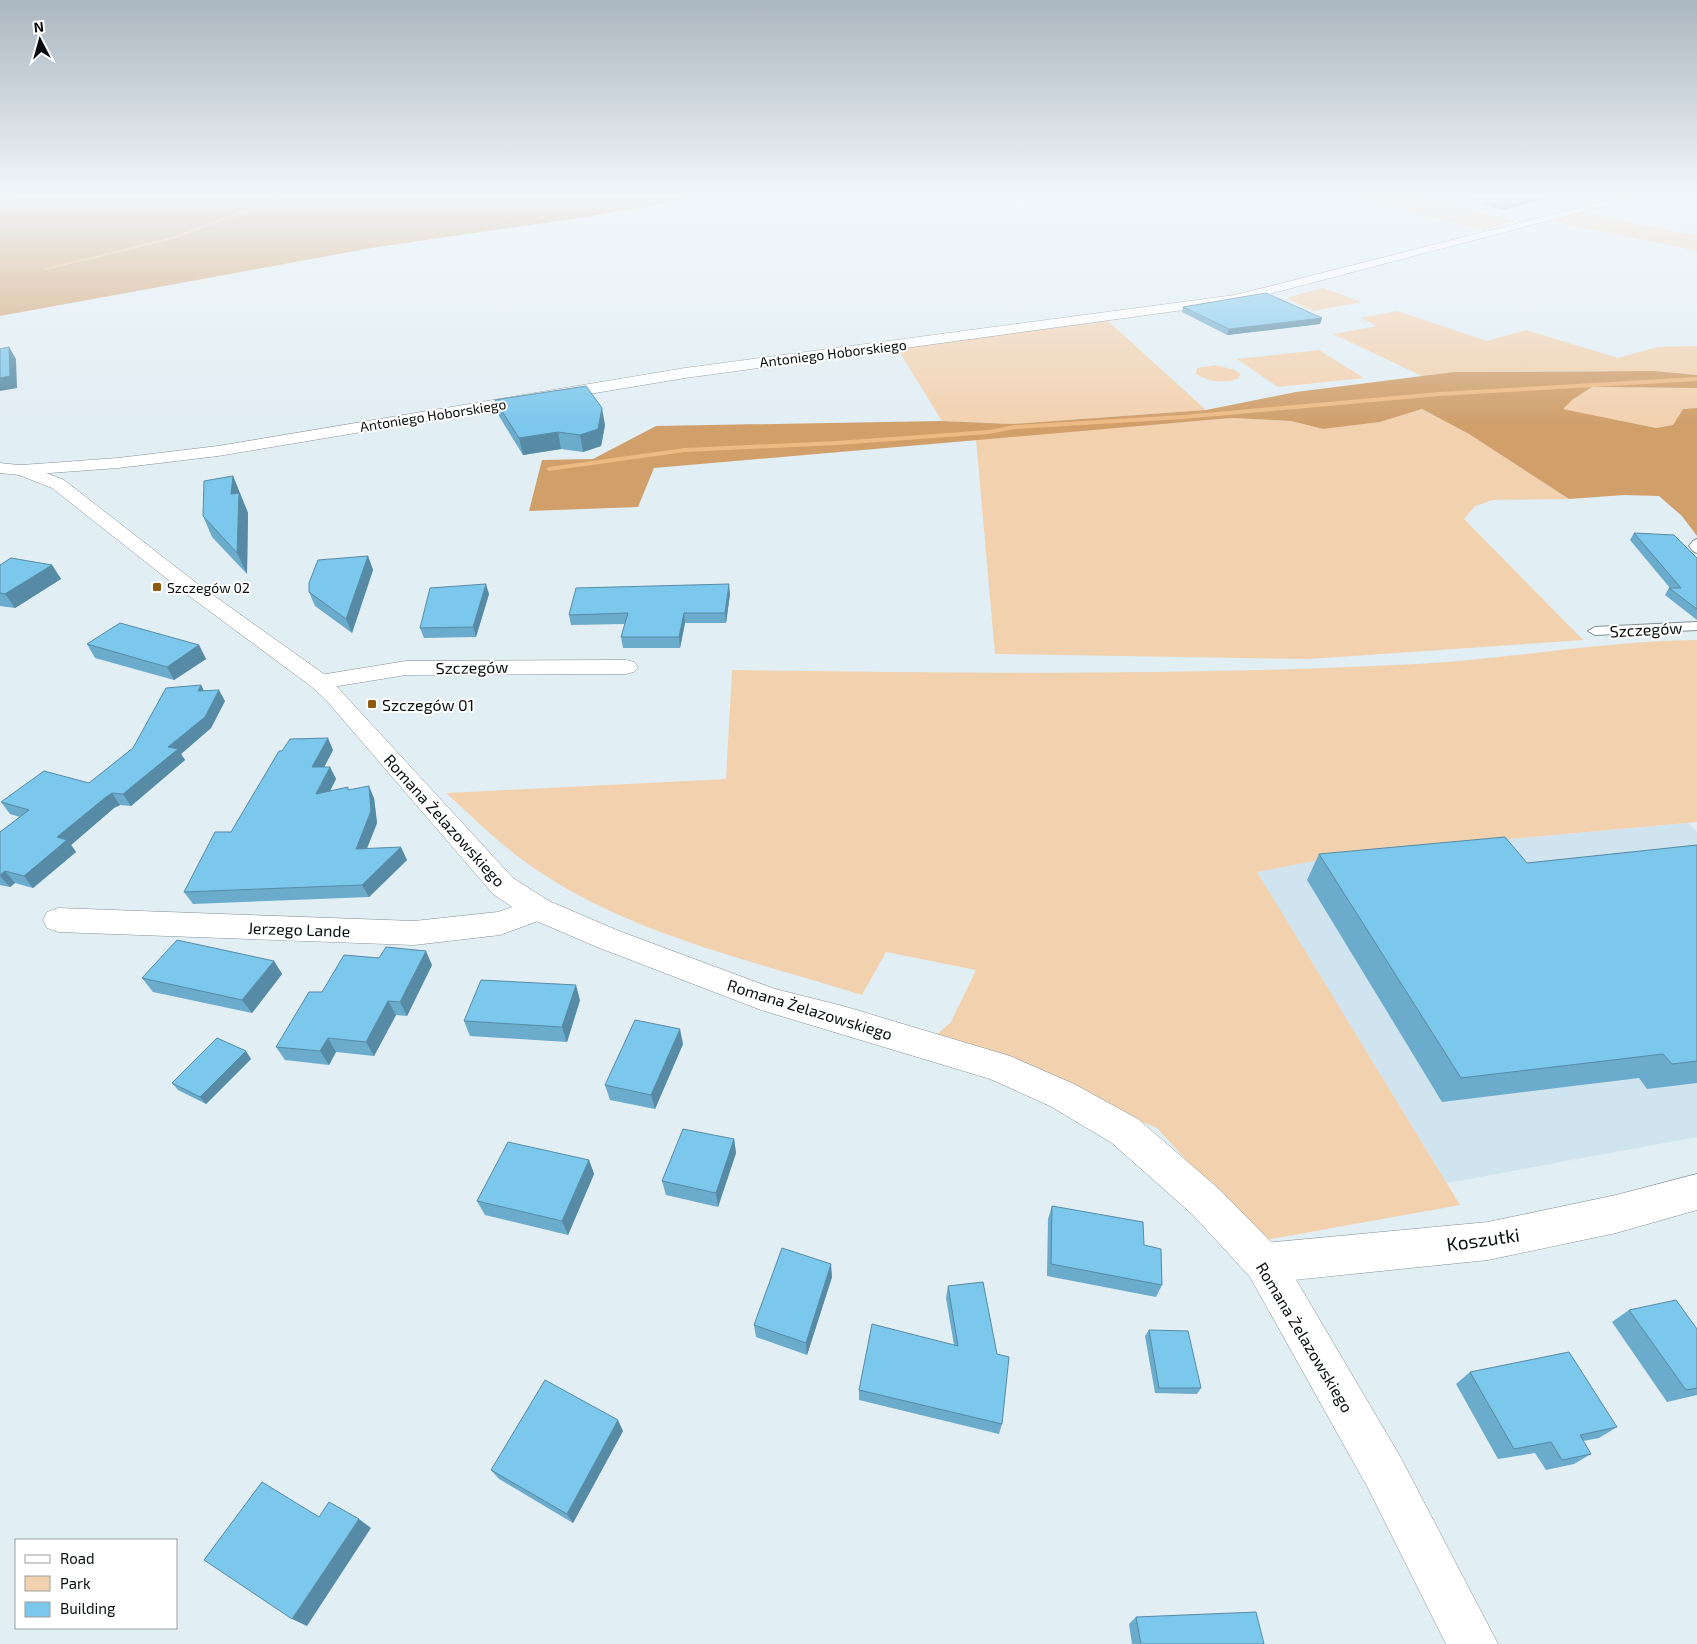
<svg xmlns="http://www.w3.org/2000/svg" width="1697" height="1644" font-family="'Exo 2',sans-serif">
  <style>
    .built { fill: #cfe4ee }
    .green { fill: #f2d1af }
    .forest { fill: #d09f6a }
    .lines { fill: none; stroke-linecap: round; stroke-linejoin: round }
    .stream { fill: #edba84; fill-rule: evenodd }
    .service-casing { stroke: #849096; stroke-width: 2 }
    .minor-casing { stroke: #849096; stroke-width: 1 }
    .tertiary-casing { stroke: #849096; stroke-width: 1 }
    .service { fill: #fff; fill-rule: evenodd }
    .minor { fill: #fff; fill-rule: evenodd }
    .tertiary { fill: #fff; fill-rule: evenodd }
    .wall { fill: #6babcb }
    .shaded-wall { fill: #578ba5 }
    .building { fill: #7cc7ec; stroke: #578ba5 }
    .poi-dot { fill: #8f590e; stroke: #fff; stroke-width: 2 }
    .labels { text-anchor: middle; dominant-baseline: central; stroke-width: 4; stroke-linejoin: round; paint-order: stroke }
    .far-street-label { font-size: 14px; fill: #090d0f; stroke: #fff }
    .far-poi-label { font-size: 14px; fill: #090d0f; stroke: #fff; text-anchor: start }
    .street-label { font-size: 16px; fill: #090d0f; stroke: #fff }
    .poi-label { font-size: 16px; fill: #090d0f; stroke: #fff; text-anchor: start }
    .near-street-label { font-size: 19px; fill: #090d0f; stroke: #fff }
  </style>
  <rect width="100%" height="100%" fill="#e1eef4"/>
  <path class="built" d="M1687,823L1697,832V1137L1447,1183L1256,872L1356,853Z"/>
  <path class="green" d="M1349,196H1411L1515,221L1482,230Z
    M1579,212L1697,236V251L1544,220Z
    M1323,288L1361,302L1314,311L1288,299L1289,297Z
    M1397,311L1487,341L1526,330L1618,358L1657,347L1697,346V375L1654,371H1587L1454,372L1422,376L1333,334L1377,326L1361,318Z
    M1108,321L1206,410L1011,424L942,421L897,348Z
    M1319,350L1364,378L1278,387L1237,359Z
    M1215,365L1235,370L1240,374L1239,378C1225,384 1209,382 1196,374L1197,368Z
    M1592,387L1697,388V408L1683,409L1673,425L1656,428L1562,409L1572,400Z
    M1422,409L1469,434L1569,499L1493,500L1475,506L1464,519L1583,640L1309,659L995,654L976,439L1231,418L1291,421L1323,429L1380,422Z
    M1697,640V822L1356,853L1257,872L1460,1205L1261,1241L1157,1128L935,1036L951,1022L976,970L886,952L862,995C748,959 622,933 524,861C496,841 472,816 446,793L726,779L732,670C960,673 1189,676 1417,664C1510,659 1603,641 1697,640Z"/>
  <path class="forest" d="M0,196H701L587,217L377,247L0,316Z
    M1654,371L1697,375V388L1592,387L1572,400L1563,409L1656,428L1673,425L1683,409L1697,408V536L1682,516L1659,496L1624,495L1569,499L1469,434L1422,409L1380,422L1323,429L1291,421L1231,418L654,468L638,507L529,511L542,460L593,459L656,426L942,421L1011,424L1206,410L1296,392L1454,372Z"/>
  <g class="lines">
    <path class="stream" d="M40,196H51L0,201V199Z
      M282,196H286L174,239L45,270L43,269L172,237Z
      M1697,377V381L1439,396L1183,419L1014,429L989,434L837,445L685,452L549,471L546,469L549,467L685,448L837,441L989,430L1014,425L1183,415L1439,392Z"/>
    <defs>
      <path id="service" d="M1697,539V553L1693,551L1689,546L1693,541Z
        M1697,622V630L1595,635L1588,631L1595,627Z"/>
      <path id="minor" d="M1626,196H1642L1235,303L685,378L218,456L118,468L22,475L16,474L13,470L16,466L22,465L118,458L218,446L685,368L1235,295Z
        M626,660L634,662L638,667L634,672L626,674L406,675L320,689L312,687L308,682L312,677L320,675L406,661Z
        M538,898L549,901L553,909L549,917L500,935L414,945L58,932L47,928L43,920L47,912L58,908L414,921L498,912Z
        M1697,1174V1210L1616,1233L1488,1260L1264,1283L1250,1277L1244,1263L1250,1249L1264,1243L1488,1222L1616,1195Z"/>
      <path id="tertiary" d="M0,463L28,466L64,480L199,585L328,677L513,878L549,901L619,931L775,989L843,1006L1010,1056L1074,1084L1138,1119L1219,1189L1278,1249L1401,1458L1498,1644H1446L1369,1490L1250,1277L1193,1215L1112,1143L1050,1106L990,1079L761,1010L597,947L527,917L493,894L326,700L312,687L185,593L52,488L19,475L0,473Z"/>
    </defs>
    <use href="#service" class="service-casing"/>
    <use href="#minor" class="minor-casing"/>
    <use href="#tertiary" class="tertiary-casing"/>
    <use href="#service" class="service"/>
    <use href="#minor" class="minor"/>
    <use href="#tertiary" class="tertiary"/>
  </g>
  <path class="wall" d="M1447,196H1555L1504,210Z
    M1183,307L1322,318L1320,324L1227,335L1182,312Z
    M495,400L605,425L601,446L583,452L561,449L523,455L499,416Z
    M233,476L248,513L247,574L212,537L203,516Z
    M1634,533L1697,558V620L1665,595L1669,588H1670L1630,540Z
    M368,556L373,570L352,633L315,606L309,592Z
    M0,565H52L61,579L15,608L0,606Z
    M489,594L476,637L424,638L420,628Z
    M730,594L726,623H685L680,648H623L621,637L625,624L571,625L569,615Z
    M87,644L199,645L206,659L174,680L95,658Z
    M201,685L204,691L225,701L211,728L181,754L185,760L131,806L120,805L114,808L71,845L76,852L33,888L15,883L10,887L0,885V832L20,817L10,814L1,802L89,783L133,748Z
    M333,750L324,767H330L336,779L330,791L350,790L374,798L377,823L367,848L407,860L369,897L193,904L184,892L231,832Z
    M1697,845V1083L1647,1089L1639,1078L1442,1102L1307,880L1319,854L1527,863Z
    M274,961L282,974L252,1013L153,992L142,978Z
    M432,965L407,1016L396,1015L374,1056L336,1052L329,1065L285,1060L276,1047L322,992Z
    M580,1000L567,1042L470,1036L464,1021Z
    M683,1044L655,1109L610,1100L605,1085Z
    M251,1059L206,1104L178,1090L172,1083Z
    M734,1139L736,1153L718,1207L666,1195L662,1181Z
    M589,1160L594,1174L568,1235L485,1215L477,1201Z
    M1052,1206L1144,1245L1162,1285L1156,1297L1047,1276L1048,1219Z
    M832,1277L807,1355L756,1337L754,1325Z
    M948,1286L1002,1424L999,1434L859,1400V1390L954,1345L946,1298Z
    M1629,1310L1697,1329V1395L1667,1402L1612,1322Z
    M1149,1330L1201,1388L1197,1394L1155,1393L1145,1336Z
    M1470,1372L1617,1427L1599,1438L1583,1441L1591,1454L1574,1464L1546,1470L1535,1453L1498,1459L1456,1384Z
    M623,1431L573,1523L499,1479L491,1470Z
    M1136,1617L1264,1644H1132L1129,1624Z"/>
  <path class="shaded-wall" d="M1540,196H1555L1504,210L1506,205Z
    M1322,318L1320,324L1227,335L1229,329Z
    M9,347L16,359L17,388L0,391V378Z
    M602,408L605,425L601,446L583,452L580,435Z
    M558,432L561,449L523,455L519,438Z
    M233,476L248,513L247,574L237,553L231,494Z
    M368,556L373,570L352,633L346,619Z
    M52,565L61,579L15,608L5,594Z
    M486,584L489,594L476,637L473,627Z
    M729,584L730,594L726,623L725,613Z
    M684,613L685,623L680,648L679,637Z
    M199,645L206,659L174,680L167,667Z
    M201,685L207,697L198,691Z
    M219,690L225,701L211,728L181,754L185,760L131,806L123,794L168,747Z
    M328,738L333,750L318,779L312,767Z
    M330,767L336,779L322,806L316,794Z
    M369,786L374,798L377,823L362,861L356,849Z
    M112,793L120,805L114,808L71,845L76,852L33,888L24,876L57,837L106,797Z
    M401,847L407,860L369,897L362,885Z
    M5,871L15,883L10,887L0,876Z
    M426,951L432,965L407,1016L400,1002Z
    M274,961L282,974L252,1013L242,1000Z
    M576,985L580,1000L567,1042L562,1027Z
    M388,1001L396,1015L374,1056L366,1042Z
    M680,1029L683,1044L655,1109L651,1095Z
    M328,1038L336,1052L329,1065L320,1051Z
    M246,1051L251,1059L206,1104L200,1097Z
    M734,1139L736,1153L718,1207L716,1193Z
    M589,1160L594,1174L568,1235L562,1221Z
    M831,1264L832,1277L807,1355L806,1343Z
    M618,1420L623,1431L573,1523L567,1514Z
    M359,1519L371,1528L307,1626L292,1619Z"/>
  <path class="building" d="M1467,196H1540L1506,205Z
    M1266,293L1322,318L1229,329L1183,307Z
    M9,347L10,376L0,378V349Z
    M586,386L602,408L598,429L580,435L558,432L519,438L495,400Z
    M233,476L231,494L239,493L237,553L203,516L204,481Z
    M1634,533L1674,535L1697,558V609L1669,588H1681Z
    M368,556L346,619L309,592V583L318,560Z
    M11,558L52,565L5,594L0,593V565Z
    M486,584L473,627L420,628L430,588Z
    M729,584L725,613H684L679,637H621L628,613L569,615L576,588Z
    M120,623L199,645L167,667L87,644Z
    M201,685L198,691L219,690L205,717L168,747L178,749L123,794L112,793L106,797L57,837L67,840L24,876L5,871L0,875V832L29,810L1,802L44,771L89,783L133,748L166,688Z
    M328,738L312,767H330L316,794L348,787V790L369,786L371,811L356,849L401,847L362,885L184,892L215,832H231L279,751H282L290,739Z
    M1505,837L1527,863L1697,845V1061L1672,1064L1663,1054L1461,1078L1319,854Z
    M177,940L274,961L242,1000L142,978Z
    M386,947L426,951L400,1002L388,1001L366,1042L328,1038L320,1051L276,1047L309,992H322L344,955L379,958Z
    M481,980L576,985L562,1027L464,1021Z
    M635,1020L680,1029L651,1095L605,1085Z
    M217,1038L246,1051L200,1097L172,1083Z
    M683,1129L734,1139L716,1193L662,1181Z
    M508,1142L589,1160L562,1221L477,1201Z
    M1052,1206L1143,1222L1144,1245L1161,1249L1162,1285L1051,1264Z
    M782,1248L831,1264L806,1343L754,1325Z
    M983,1282L997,1354L1009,1357L1002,1424L859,1390L872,1324L958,1346L948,1286Z
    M1676,1300L1697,1329V1388L1686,1390L1629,1310Z
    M1149,1330L1188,1331L1201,1388H1159Z
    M1569,1352L1617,1427L1580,1435L1591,1454L1562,1460L1551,1442L1514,1449L1470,1372Z
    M545,1380L618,1420L567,1514L491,1470Z
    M262,1482L319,1517L329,1502L359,1519L292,1619L204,1560Z
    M1256,1612L1264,1644H1141L1136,1617Z"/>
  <linearGradient id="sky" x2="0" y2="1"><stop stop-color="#aab6c0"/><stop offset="0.46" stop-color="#f2f7fa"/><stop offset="1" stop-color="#f2f7fa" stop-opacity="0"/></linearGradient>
  <rect width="1697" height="426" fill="url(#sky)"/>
  <g class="poi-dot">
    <rect x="152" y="582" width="10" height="10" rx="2.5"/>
    <rect x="367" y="699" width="10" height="10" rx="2.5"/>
  </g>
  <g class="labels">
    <g class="far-street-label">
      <text transform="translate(833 353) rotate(-7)">Antoniego Hoborskiego</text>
      <text transform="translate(433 415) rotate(-9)">Antoniego Hoborskiego</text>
    </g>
    <g class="far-poi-label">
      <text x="167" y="587">Szczegów 02</text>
    </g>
    <g class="street-label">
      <text transform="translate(1646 629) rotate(-3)">Szczegów</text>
      <text transform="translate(472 667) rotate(-1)">Szczegów</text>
      <text transform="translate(445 820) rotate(48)">Romana Żelazowskiego</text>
      <text transform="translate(299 929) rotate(2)">Jerzego Lande</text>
      <text transform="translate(810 1009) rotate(17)">Romana Żelazowskiego</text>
      <text transform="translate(1305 1337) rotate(59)">Romana Żelazowskiego</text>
    </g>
    <g class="poi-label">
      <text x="382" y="704">Szczegów 01</text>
    </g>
    <g class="near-street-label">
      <text transform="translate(1483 1239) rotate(-8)">Koszutki</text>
    </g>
  </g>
  <rect x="15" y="1539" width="162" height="90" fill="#ffffff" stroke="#9d9e9f"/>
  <rect x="25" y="1555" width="25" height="8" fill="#ffffff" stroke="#9d9e9f"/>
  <text x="60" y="1564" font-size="15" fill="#090d0f">Road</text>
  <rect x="25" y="1576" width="25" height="15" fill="#f2d1af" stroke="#9d9e9f"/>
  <text x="60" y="1589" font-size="15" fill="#090d0f">Park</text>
  <rect x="25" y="1602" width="25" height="15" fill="#7cc7ec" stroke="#9d9e9f"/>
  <text x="60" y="1614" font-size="15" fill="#090d0f">Building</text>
  <g transform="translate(40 40) rotate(354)" stroke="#ffffff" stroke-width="4" paint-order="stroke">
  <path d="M0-4L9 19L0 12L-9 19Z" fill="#090d0f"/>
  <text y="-8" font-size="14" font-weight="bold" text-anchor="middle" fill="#090d0f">N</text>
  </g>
</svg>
